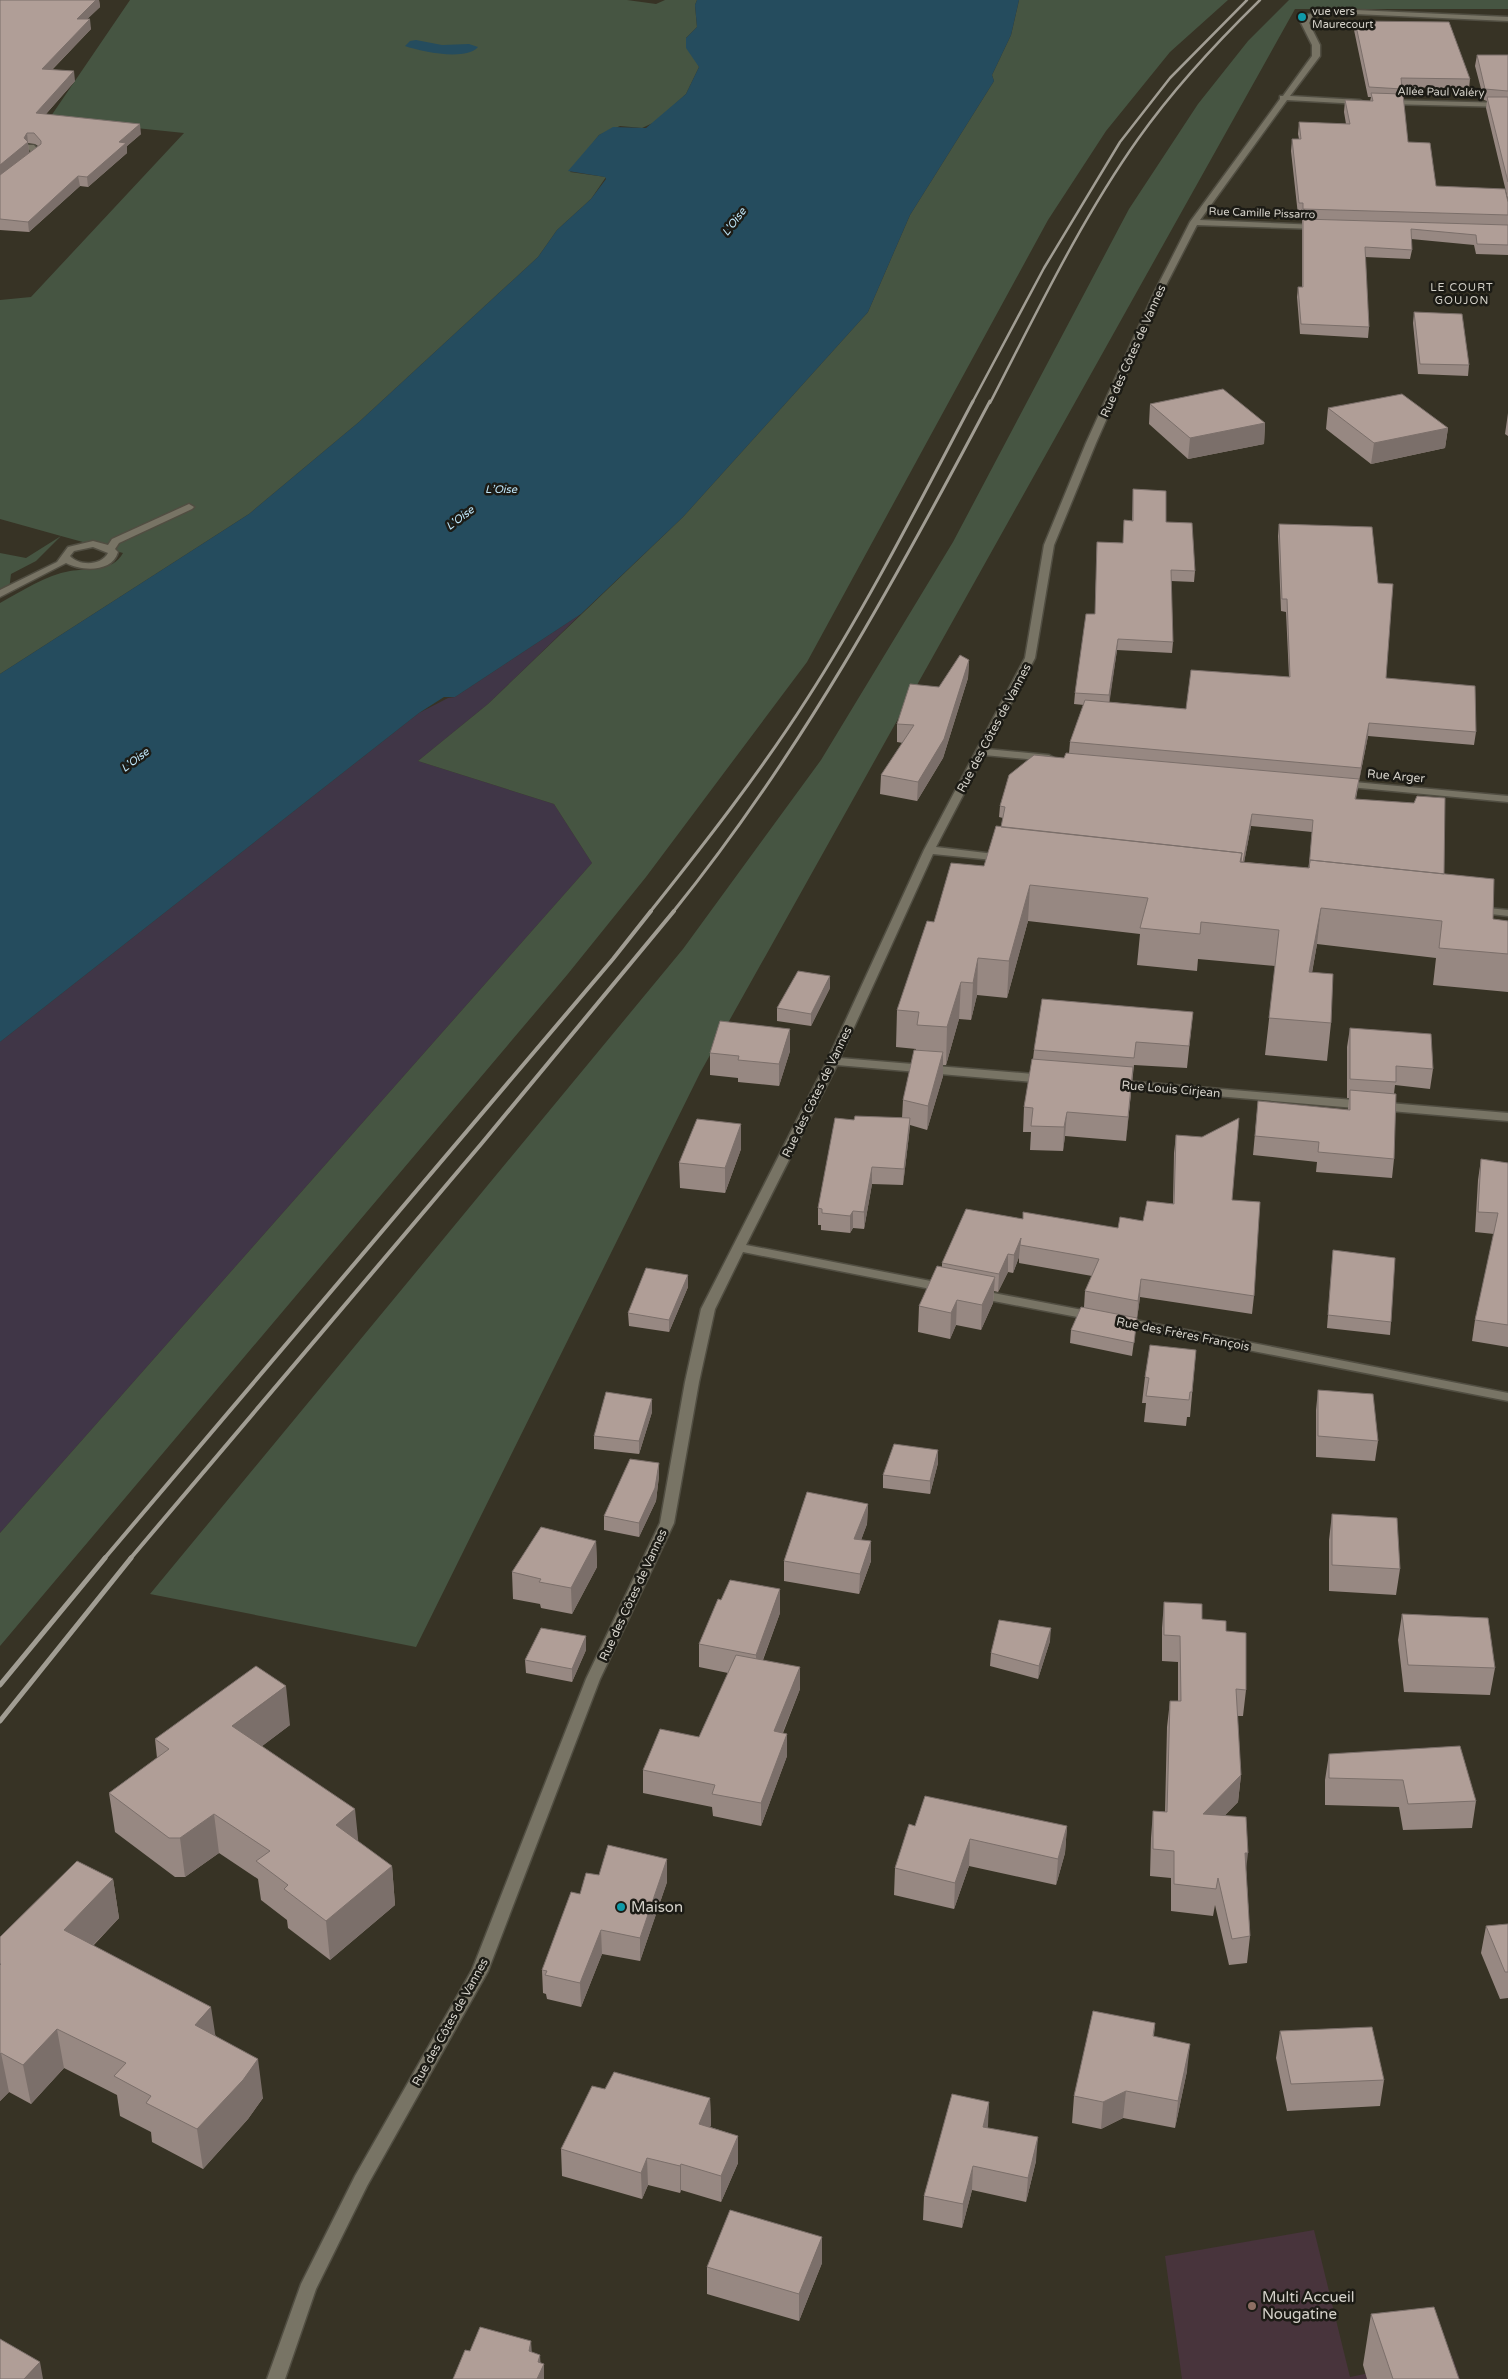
<svg xmlns="http://www.w3.org/2000/svg" width="1508" height="2379" font-family="'Varela Round',sans-serif">
  <style>
    .industrial { fill: #403647 }
    .education { fill: #48343c }
    .green { fill: #465542 }
    .water { fill: #254c5e }
    .lines { fill: none; stroke-linecap: round; stroke-linejoin: round }
    .minor-casing { stroke: #514e42; stroke-width: 3 }
    .minor { fill: #787465; fill-rule: evenodd }
    .rail-far3 { stroke: #a19d93; stroke-width: 2.5 }
    .rail-far2 { stroke: #a19d93; stroke-width: 3 }
    .rail-far1 { stroke: #a19d93; stroke-width: 4 }
    .rail { stroke: #a19d93; stroke-width: 5 }
    .wall { fill: #978882; fill-rule: evenodd }
    .shaded-wall { fill: #7b6f6a }
    .building { fill: #b09e97; stroke: #7b6f6a }
    .culture-dot { fill: #0f9aa8; stroke: #1c1b15; stroke-width: 2 }
    .education-dot { fill: #8d6e63; stroke: #1c1b15; stroke-width: 2 }
    .labels { text-anchor: middle; dominant-baseline: central; stroke-width: 5; stroke-linejoin: round; paint-order: stroke }
    .far-poi-label { font-size: 11px; fill: #d4d1c9; stroke: #1c1b15; text-anchor: start }
    .far-street-label { font-size: 11px; fill: #d4d1c9; stroke: #1c1b15 }
    .far-water-label { font-size: 11px; font-style: italic; fill: #c0e8fc; stroke: #1c1b15 }
    .far-neighbourhood-label { font-size: 11px; letter-spacing: 1px; fill: #d4d1c9; stroke: #1c1b15 }
    .street-label { font-size: 12px; fill: #d4d1c9; stroke: #1c1b15 }
    .near-poi-label { font-size: 15px; fill: #d4d1c9; stroke: #1c1b15; text-anchor: start }
  </style>
  <rect width="100%" height="100%" fill="#373325"/>
  <path class="industrial" d="M581,614L488,704L418,761L554,804L592,863L0,1533V1042L419,713L448,698L455,697Z"/>
  <path class="education" d="M1314,2230L1350,2377L1452,2356L1460,2379H1182L1165,2256Z"/>
  <path class="green" d="M130,0H627L656,4L665,0H697L695,5L697,27L686,38L699,67L686,94L655,122L642,128L620,126L599,135L570,172L606,177L591,199L557,230L538,257L359,422L249,514L0,674V603C22,591 46,575 70,571C88,568 113,572 123,553L61,536L36,561L11,574L9,590L0,594V553L26,558L61,536L0,519V300L31,297L184,133L49,119Z
    M1019,0H1228L1170,52L1106,131L1048,220L807,662L646,877L567,975L0,1646V1533L592,863L554,804L418,761L488,704L683,517L868,312L910,215L994,81L992,75L1011,35Z
    M1289,0H1508V9H1295L700,1073L416,1647L150,1594L683,949L821,760L953,542L1129,209L1198,104L1248,41Z"/>
  <path class="water" d="M697,0H1019L1011,35L992,75L994,81L910,215L868,312L683,517L581,614L455,697H444L419,713L0,1042V674L249,514L359,422L538,257L557,230L591,199L606,179L605,177L568,171L599,135L613,127L646,128L686,94L699,67L686,48V38L697,27L695,5Z
    M416,40L442,45L469,44L478,47C466,61 422,52 405,46L410,41Z"/>
  <g class="lines">
    <defs>
      <path id="minor" d="M1333,9L1508,17V21L1333,13L1312,17L1309,23L1320,45V56L1290,96L1360,100L1364,102L1360,104L1287,100L1200,220L1318,225L1322,227L1318,229L1197,225L1162,293L1096,443L1054,545L1035,658L987,749L1049,755L1054,758L1049,761L984,755L936,847L1003,855L1008,858L1003,861L933,854L840,1058L1045,1075L1051,1079L1045,1083L837,1065L746,1245L946,1284L952,1288L946,1292L743,1252L715,1309L699,1382L674,1523L600,1679L488,1971L367,2186L316,2289L285,2379H267L301,2284L355,2176L472,1970L586,1679L660,1523L685,1382L701,1309L827,1061L924,850L1025,658L1044,545L1086,443L1154,293L1190,222L1280,99V96H1283L1312,56V45L1301,23L1306,15Z
        M1385,100L1508,103V107L1388,104H1385Z
        M28,145H34L41,153L0,185V179L32,153L27,147Z
        M189,504L194,507L192,509L119,543L115,549L118,552C112,573 81,571 66,563L0,597V590L57,562L68,547L93,541L108,545L112,539ZM93,547L108,553C101,566 79,566 70,556L74,551Z
        M1343,781L1508,796V802L1339,786L1338,784Z
        M1478,907L1508,910V916L1474,912L1472,910L1474,908Z
        M1114,1080L1508,1113V1121L1110,1087L1108,1084L1110,1081Z
        M978,1290L1093,1312L1100,1316L1093,1320L973,1297L972,1294L973,1291Z
        M1120,1317L1508,1393V1401L1115,1324L1113,1321Z"/>
    </defs>
    <use href="#minor" class="minor-casing"/>
    <use href="#minor" class="minor"/>
    <path class="rail-far3" d="M972,403L1044,268L1120,142L1170,78L1247,0
      M990,403C1036,314 1080,221 1138,139C1174,88 1216,43 1260,0"/>
    <path class="rail-far2" d="M650,912C705,843 759,774 807,699C868,604 920,501 973,401
      M673,912C800,755 896,579 990,401"/>
    <path class="rail-far1" d="M104,1559L613,959L651,911
      M130,1559L482,1143L674,911"/>
    <path class="rail" d="M0,1685L105,1558
      M0,1721L131,1558"/>
  </g>
  <path class="wall" d="M0,0H99L100,7L87,19L91,29L52,70L75,81L46,114L141,134L127,146V153L88,187L80,186L29,232L0,230ZM28,143L35,144L38,146L29,153Z
    M1355,21L1470,79L1469,89L1402,87L1401,94L1408,142L1436,186L1508,215V255L1476,254L1474,245L1411,239L1412,250L1410,259L1365,257L1369,327L1368,338L1300,334L1297,297L1298,287H1302V215H1298L1291,151L1292,139H1299L1298,134L1299,122L1346,124L1344,112L1345,100L1370,101L1371,97H1368L1354,30Z
    M1477,55H1508V200L1486,108L1487,101L1484,100L1475,66Z
    M1414,312L1469,365L1468,376L1418,374L1413,323Z
    M1150,404L1265,423L1264,444L1188,459L1149,424Z
    M1328,408L1448,428L1445,448L1371,464L1326,429Z
    M1508,413V436L1505,434Z
    M1133,489L1166,522L1195,571L1194,582L1171,581L1173,642L1172,653L1117,650L1109,702L1186,709L1289,677L1286,612L1281,611L1278,536L1279,524L1386,678L1476,732L1474,745L1368,736L1359,781L1356,799L1444,874L1493,919L1508,921V992L1433,985L1436,958L1317,944L1312,973L1331,1023L1327,1061L1265,1055L1275,966L1198,959L1197,971L1137,965L1140,934L1028,921L1007,998L977,995L971,1020L959,1019L946,1065H943V1076L927,1130L910,1125L909,1135L903,1185L872,1184L864,1229L853,1228L850,1233L821,1230V1225H818V1208L854,1120L902,1118L903,1100L916,1049L896,1047L897,1010L934,922L984,866L1001,827L1003,818L999,817L1000,806L1064,758L1069,753L1070,742L1084,705L1074,704L1075,693L1095,614L1097,542L1123,543L1124,520L1132,521ZM1251,826L1312,832L1309,868L1244,862Z
    M969,660L968,678L943,758L917,801L880,794L881,775L903,743L897,742V724Z
    M830,988L811,1026L777,1021V1008Z
    M1193,1012L1187,1068L1134,1065L1126,1141L1065,1136L1063,1151L1030,1150L1031,1132H1023L1024,1107L1033,1059L1034,1050Z
    M1350,1028L1433,1069L1430,1089L1395,1085L1394,1094V1159L1392,1178L1316,1172L1317,1162L1253,1155L1258,1101L1348,1110L1349,1098H1347V1047Z
    M790,1051L779,1086L738,1082V1078L710,1075V1053Z
    M741,1124V1149L725,1193L680,1188L679,1163Z
    M1176,1135L1232,1200L1254,1296L1252,1314L1140,1297L1132,1356L1070,1343L1071,1330L1084,1307L1085,1291L1092,1276L1019,1263V1257L1013,1273L1008,1272L998,1292L994,1291L993,1303L981,1330L956,1325L950,1339L918,1332L919,1306L942,1267V1263L1023,1219L1118,1228L1143,1221L1173,1204L1174,1153Z
    M1481,1159L1508,1163V1347L1472,1341L1475,1320L1494,1234L1475,1232L1478,1180Z
    M1333,1250L1391,1322L1390,1335L1327,1328Z
    M688,1275V1287L669,1332L629,1326L628,1313Z
    M1196,1350L1190,1417H1187L1186,1426L1144,1422L1146,1403H1142L1145,1377Z
    M1318,1390L1378,1441L1375,1461L1316,1457V1410Z
    M652,1399V1412L639,1454L594,1449V1436Z
    M659,1463V1476L656,1501L639,1537L604,1530V1516Z
    M938,1463L930,1494L883,1488V1475Z
    M868,1504L867,1524L861,1540L871,1541V1561L859,1594L784,1581V1561Z
    M1332,1514L1400,1569L1396,1595L1329,1591V1540Z
    M596,1541L597,1567L572,1614L541,1608L540,1604L513,1599L512,1572Z
    M1164,1602L1202,1619L1226,1631L1246,1690L1243,1716H1237L1241,1775L1238,1802L1224,1816L1246,1867L1250,1936L1247,1963L1229,1965L1215,1905L1213,1916L1171,1911V1878L1150,1876L1151,1838L1153,1811L1165,1812L1167,1727L1170,1701H1178V1662L1162,1661V1628Z
    M780,1613L763,1660L800,1689L783,1733L787,1734V1756L761,1826L713,1816L712,1807L643,1793V1770L699,1737L728,1673L699,1667V1644Z
    M1402,1614L1495,1668L1490,1695L1404,1692L1398,1640Z
    M1050,1641L1038,1679L990,1666L991,1653Z
    M586,1650L572,1682L526,1673L525,1660Z
    M290,1725L262,1746L358,1842L392,1866L395,1905L330,1960L288,1928L287,1920L261,1900L258,1879L219,1853L185,1877H175L115,1832L109,1793L157,1758L155,1739Z
    M1329,1754L1476,1801L1472,1828L1403,1830L1399,1807L1325,1805V1780Z
    M915,1826H1067L1065,1853L1056,1885L969,1866L954,1909L894,1895L895,1868Z
    M667,1859V1882L640,1961L602,1954L581,2007L547,1999L546,1994L543,1993L542,1970L599,1875Z
    M113,1879L119,1918L93,1946L216,2036L263,2098L248,2119L203,2169L152,2142L151,2132L120,2116L117,2095L64,2068L31,2104L9,2092L0,2101V1937Z
    M1508,1924V1998L1500,1999L1481,1953L1486,1926Z
    M1155,2023L1154,2036L1187,2071L1175,2128L1123,2118L1101,2129L1072,2123L1074,2096Z
    M1280,2031L1384,2080L1380,2106L1287,2111L1276,2058Z
    M605,2089L710,2098L711,2125L710,2127L738,2136V2163L721,2202L681,2190L680,2193L648,2185L642,2199L562,2176L561,2149Z
    M989,2102L987,2128L1036,2161L1026,2202L972,2190L962,2228L923,2220L924,2196Z
    M822,2263L799,2321L707,2294V2267Z
    M1371,2314L1459,2379H1367L1363,2365Z"/>
  <path class="shaded-wall" d="M96,0H99L100,7L78,28L77,19Z
    M90,19L91,29L43,79L42,69Z
    M74,71L75,81L38,123L36,113Z
    M140,124L141,134L127,146V153L88,187L87,177L119,142Z
    M27,133L29,153L0,177V165L24,138Z
    M78,176L80,186L29,232L28,222Z
    M1265,423L1264,444L1188,459L1190,438Z
    M1448,428L1445,448L1371,464L1374,443Z
    M1118,639L1117,650L1109,706V695Z
    M969,660L968,678L943,758L917,801L918,782Z
    M1369,723L1368,736L1359,781L1361,768Z
    M1252,814L1251,826L1241,879L1242,867Z
    M1030,885L1028,921L1007,998L1009,961Z
    M1321,908L1317,944L1305,1010L1309,972Z
    M978,958L977,995L971,1020L973,983Z
    M830,976V988L811,1026V1014Z
    M961,982L959,1019L946,1065L947,1027Z
    M790,1029V1051L779,1086V1064Z
    M943,1052V1076L927,1130L928,1106Z
    M1133,1067L1131,1091L1126,1141L1128,1117Z
    M1067,1112L1065,1136L1063,1151L1064,1127Z
    M910,1118L909,1135L903,1185L904,1169Z
    M741,1124V1149L725,1193V1168Z
    M872,1167V1184L864,1229V1212Z
    M853,1211V1228L850,1233V1216Z
    M1021,1238L1019,1257L1013,1273L1014,1255Z
    M1008,1254V1272L998,1292L999,1274Z
    M688,1275V1287L669,1332V1320Z
    M995,1277L993,1303L981,1330L982,1305Z
    M1141,1279L1140,1297L1137,1319L1138,1301Z
    M957,1300L956,1325L950,1339L951,1313Z
    M652,1399V1412L639,1454V1441Z
    M938,1450V1463L930,1494V1481Z
    M659,1463V1476L656,1501L639,1537V1523Z
    M868,1504L867,1524L854,1559V1539Z
    M596,1541L597,1567L572,1614L571,1588Z
    M871,1541V1561L859,1594L860,1574Z
    M780,1589V1613L756,1678V1655Z
    M1051,1628L1050,1641L1038,1679L1039,1666Z
    M586,1636V1650L572,1682V1669Z
    M800,1667V1689L774,1754V1731Z
    M286,1686L290,1725L237,1765L232,1726Z
    M787,1734V1756L761,1826V1803Z
    M1241,1775L1238,1802L1200,1841L1203,1814Z
    M355,1809L359,1848L336,1825Z
    M214,1814L219,1853L185,1877L180,1838Z
    M1067,1826L1065,1853L1056,1885L1058,1859Z
    M970,1839L969,1866L954,1909L955,1883Z
    M1245,1853H1248L1245,1879Z
    M667,1859V1882L640,1961V1938Z
    M392,1866L395,1905L330,1960L326,1921Z
    M113,1879L119,1918L70,1969L64,1930Z
    M601,1930L602,1954L581,2007L580,1983Z
    M211,2007L217,2046L195,2025Z
    M57,2029L64,2068L31,2104L23,2065Z
    M1190,2044L1187,2071L1175,2128L1178,2101Z
    M1,2053L9,2092L0,2101V2054Z
    M258,2059L263,2098L248,2119L203,2169L197,2129Z
    M1126,2091L1123,2118L1101,2129L1103,2102Z
    M710,2098L711,2125L699,2151V2124Z
    M989,2102L988,2126L982,2151L983,2127Z
    M738,2136V2163L721,2202V2176Z
    M1038,2137L1036,2161L1026,2202L1028,2178Z
    M647,2158L648,2185L642,2199L641,2173Z
    M681,2164V2190L680,2193V2166Z
    M973,2166L972,2190L962,2228L963,2204Z
    M822,2237V2263L799,2321V2294Z
    M531,2341L533,2368L529,2351Z
    M540,2355L541,2370L544,2364V2379H537L538,2362Z
    M40,2362L43,2379H24Z"/>
  <path class="building" d="M0,0H96L77,19H90L42,69L74,71L36,113L140,124L119,142L126,143L87,177L78,176L28,222L0,219V175L41,144V141L34,133H27L24,138L28,142L0,165Z
    M1355,21L1449,22L1470,79L1401,78L1402,89L1369,87Z
    M1477,55H1508V91L1485,89Z
    M1371,93L1403,94L1408,142L1430,143L1436,186L1505,189L1508,202V215L1303,209V203H1299L1292,139H1301L1299,122L1350,124L1345,100L1373,101Z
    M1487,97H1508V182Z
    M1303,219L1508,225V245L1477,244L1476,235L1411,229L1412,250L1365,247L1369,327L1301,324L1298,287H1303Z
    M1414,312L1462,314L1469,365L1420,364Z
    M1223,389L1265,423L1190,438L1150,404Z
    M1402,394L1448,428L1374,443L1328,408Z
    M1133,489L1166,491V522L1192,523L1195,571L1171,570L1173,642L1118,639L1109,695L1075,693L1086,614H1095L1097,542L1123,543L1124,520L1133,521Z
    M1279,524L1372,527L1378,583L1393,584L1386,678L1475,686L1476,732L1369,723L1361,768L1070,742L1085,700L1186,709L1191,670L1290,677L1287,599H1282Z
    M960,655L969,660L944,739L918,782L881,775L914,725L897,724L910,684L939,687Z
    M1066,753L1359,779L1355,799L1414,803L1417,796L1445,798L1444,874L1310,860L1309,868L1313,820L1252,814L1243,862H1241L1242,853L1001,827L1005,807L1000,806L1009,775L1034,755L1064,758Z
    M996,826L1242,853L1240,862L1309,868L1310,860L1494,879L1493,919L1508,921V954L1439,948L1442,921L1321,908L1309,972L1333,974L1331,1023L1269,1018L1279,930L1201,922L1200,934L1140,928L1148,898L1030,885L1009,961L978,958L973,983L961,982L947,1027L917,1025L919,1012L897,1010L927,921L934,922L951,863L984,866Z
    M798,971L830,976L811,1014L777,1008Z
    M1042,999L1193,1012L1189,1046L1136,1042L1134,1058L1034,1050Z
    M720,1021L790,1029L779,1064L738,1060L739,1056L710,1053Z
    M1350,1028L1431,1034L1433,1069L1396,1066V1082L1350,1079Z
    M914,1050L943,1052L928,1106L903,1100Z
    M1032,1059L1133,1067L1128,1117L1067,1112L1064,1127L1031,1126L1033,1108L1024,1107Z
    M1350,1090L1396,1094L1394,1159L1318,1152L1319,1142L1255,1136L1258,1101L1350,1110Z
    M855,1116L910,1118L904,1169L872,1167L864,1212L853,1211L850,1216L822,1213V1209L818,1208L835,1118L854,1120Z
    M1239,1118L1232,1200L1260,1202L1254,1296L1141,1279L1138,1301L1085,1291L1099,1259L1020,1245L1021,1238L1014,1255L1008,1254L999,1274L942,1263L966,1209L1023,1219V1212L1118,1228L1120,1217L1143,1221L1147,1201L1174,1204L1176,1135L1202,1137Z
    M697,1119L741,1124L725,1168L679,1163Z
    M1481,1159L1508,1163V1325L1475,1320L1498,1213L1478,1212Z
    M1333,1250L1395,1258L1391,1322L1328,1315Z
    M937,1266L995,1277L982,1305L957,1300L951,1313L919,1306Z
    M646,1268L688,1275L669,1320L628,1313Z
    M1081,1307L1137,1318L1134,1343L1071,1330Z
    M1150,1345L1196,1350L1192,1392H1190L1189,1400L1146,1396L1149,1378L1145,1377Z
    M1318,1390L1373,1394L1378,1441L1318,1436Z
    M606,1392L652,1399L639,1441L594,1436Z
    M894,1444L938,1450L930,1481L883,1475Z
    M630,1459L659,1463L655,1488L639,1523L604,1516Z
    M807,1492L868,1504L854,1539L871,1541L860,1574L784,1561Z
    M1332,1514L1397,1518L1400,1569L1332,1565Z
    M541,1527L596,1541L571,1588L539,1582L541,1579L512,1572Z
    M730,1580L780,1589L756,1655L699,1644L718,1599L721,1600Z
    M1164,1602L1202,1604V1619L1226,1621V1631L1246,1633V1690L1236,1689L1241,1775L1203,1814L1246,1817L1248,1853H1245L1250,1936L1232,1939L1218,1878L1216,1889L1174,1884V1851L1153,1849V1811L1167,1812L1170,1701H1181L1180,1636L1164,1635Z
    M1402,1614L1488,1618L1495,1668L1408,1665Z
    M999,1620L1051,1628L1039,1666L991,1653Z
    M541,1628L586,1636L572,1669L525,1660Z
    M736,1655L800,1667L774,1731L787,1734L761,1803L712,1794L715,1785L643,1770L660,1729L699,1737Z
    M256,1666L286,1686L232,1726L355,1809L336,1825L392,1866L326,1921L284,1889L288,1885L256,1861L270,1851L214,1814L180,1838H169L109,1793L169,1749L155,1739Z
    M1460,1746L1476,1801L1408,1804L1403,1780L1329,1778V1754Z
    M925,1796L1067,1826L1058,1859L970,1839L955,1883L895,1868L909,1824L915,1826Z
    M608,1845L667,1859L640,1938L601,1930L580,1983L545,1975L547,1971L542,1970L571,1892L580,1894L586,1873L599,1875Z
    M77,1861L113,1879L64,1930L211,2007L195,2025L258,2059L243,2080L197,2129L146,2103L151,2096L114,2076L126,2063L57,2029L23,2065L1,2053L0,2054V1965L1,1964H0V1937Z
    M1508,1924V1972H1505L1486,1926Z
    M1093,2011L1155,2023L1153,2036L1190,2044L1178,2101L1126,2091L1103,2102L1074,2096Z
    M1372,2027L1384,2080L1291,2084L1280,2031Z
    M614,2072L710,2098L699,2124L738,2136L721,2176L681,2164L680,2166L647,2158L641,2173L561,2149L592,2086L605,2089Z
    M952,2094L989,2102L983,2127L1038,2137L1028,2178L973,2166L963,2204L924,2196Z
    M730,2210L822,2237L799,2294L707,2267Z
    M1434,2307L1459,2379H1393L1371,2314Z
    M480,2327L531,2341L529,2351L540,2355L538,2362L544,2364L537,2379H453L465,2350L470,2351Z
    M0,2339L40,2362L24,2379H0Z"/>
  <g class="culture-dot">
    <circle cx="1302" cy="17" r="5"/>
    <circle cx="621" cy="1907" r="5"/>
  </g>
  <circle class="education-dot" cx="1252" cy="2306" r="5"/>
  <g class="labels">
    <g class="far-poi-label">
      <text x="1312" y="11">vue vers<tspan x="1312" dy="13">Maurecourt</tspan></text>
    </g>
    <g class="far-street-label">
      <text transform="translate(1441 92) rotate(1)">Allée Paul Valéry</text>
      <text transform="translate(1262 213) rotate(2)">Rue Camille Pissarro</text>
    </g>
    <g class="far-water-label">
      <text transform="translate(734 222) rotate(-53)">L'Oise</text>
      <text x="501" y="489">L’Oise</text>
      <text transform="translate(460 518) rotate(-37)">L'Oise</text>
      <text transform="translate(135 760) rotate(-37)">L'Oise</text>
    </g>
    <g class="far-neighbourhood-label">
      <text x="1462" y="287">LE COURT<tspan x="1462" dy="13">GOUJON</tspan></text>
    </g>
    <g class="street-label">
      <text transform="translate(1133 351) rotate(-66)">Rue des Côtes de Vannes</text>
      <text transform="translate(994 728) rotate(-62)">Rue des Côtes de Vannes</text>
      <text transform="translate(1396 776) rotate(5)">Rue Arger</text>
      <text transform="translate(1171 1089) rotate(5)">Rue Louis Cirjean</text>
      <text transform="translate(817 1092) rotate(-64)">Rue des Côtes de Vannes</text>
      <text transform="translate(1183 1334) rotate(11)">Rue des Frères François</text>
      <text transform="translate(633 1595) rotate(-65)">Rue des Côtes de Vannes</text>
      <text transform="translate(450 2022) rotate(-61)">Rue des Côtes de Vannes</text>
    </g>
    <g class="near-poi-label">
      <text x="631" y="1907">Maison</text>
      <text x="1262" y="2297">Multi Accueil<tspan x="1262" dy="17">Nougatine</tspan></text>
    </g>
  </g>
</svg>
